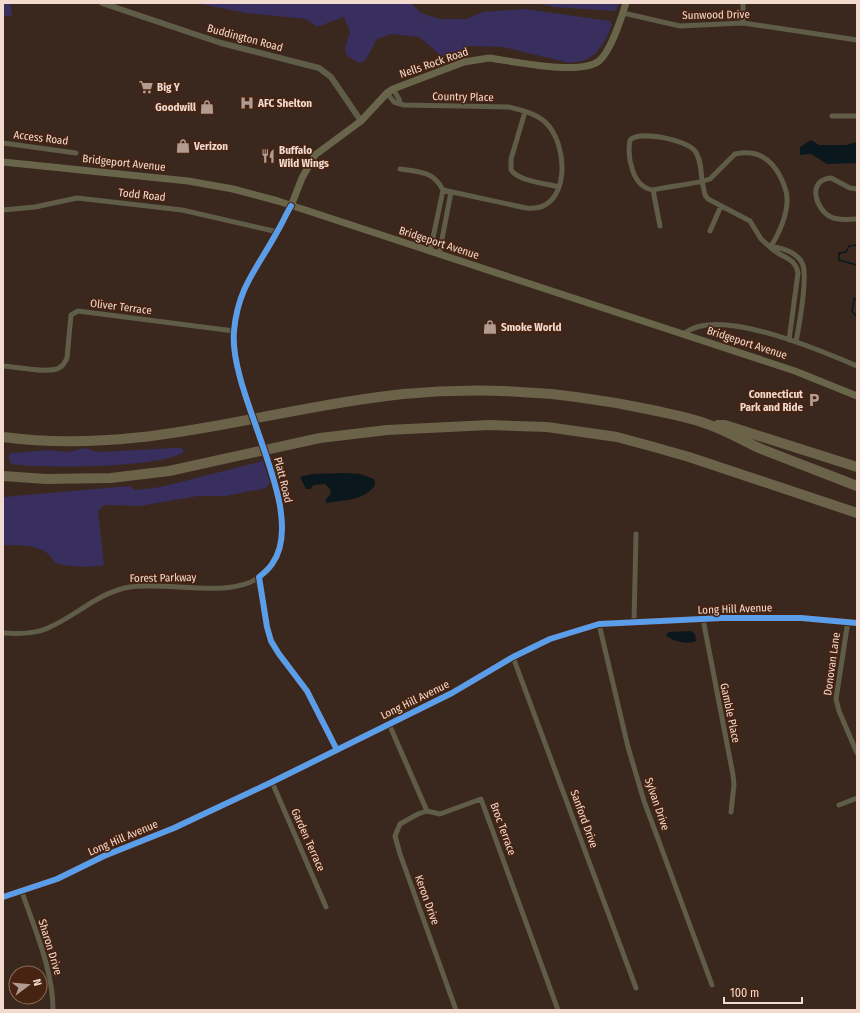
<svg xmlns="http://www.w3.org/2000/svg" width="860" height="1013" font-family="'Fira Sans Condensed',sans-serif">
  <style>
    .green { fill: #382f5e }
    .water { fill: #0a171c }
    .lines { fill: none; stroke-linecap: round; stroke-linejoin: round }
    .stream { stroke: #0a171c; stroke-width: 1.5 }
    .minor { stroke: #5f5c47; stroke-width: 5 }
    .tertiary { stroke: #5f5c47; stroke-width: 6 }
    .secondary { stroke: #69654a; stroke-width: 7 }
    .motorway { stroke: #6a6249; stroke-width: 10 }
    .tertiary-bridge { stroke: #5f5c47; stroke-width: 6 }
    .cycleway-casing { stroke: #472311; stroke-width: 8 }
    .cycleway { stroke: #5a9eea; stroke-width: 6 }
    .labels { text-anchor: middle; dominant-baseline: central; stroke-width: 3.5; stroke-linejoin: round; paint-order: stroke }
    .street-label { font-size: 11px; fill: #f2dacf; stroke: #472311 }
    .poi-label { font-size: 11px; font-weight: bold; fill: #f2dacf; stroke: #472311; text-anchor: start }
  </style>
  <rect width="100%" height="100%" fill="#3a271e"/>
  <path class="green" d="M3,3H10L12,16H3Z
    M202,3H411L421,13L440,19H466L483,12L525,9L610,21L612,25L605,41L595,54L586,60L570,63L503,47L470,46L443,57L419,37L392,34L377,39L365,61L359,63L347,56L345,48L350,32L344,17L317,27L306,19L246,13L205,5Z
    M536,3H619L616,11L554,7Z
    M85,448L97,452L176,448H182L184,452C162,468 40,469 11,464L8,456L11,453L48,450L69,452Z
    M263,461L270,482L266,488L226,496H198L139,506L104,505L98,511L104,565C89,568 70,567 55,563C45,543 23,546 3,545V497L130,486L135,490L161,487Z"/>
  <path class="water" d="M811,140L819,145H846L857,142V163L827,164L811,154L800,155V147Z
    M343,473L360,474L374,479L375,485C365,501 342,500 326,503V499L331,494L330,489L325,484L313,485L311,489H306L300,477L312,474Z
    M691,631L695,634L696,641C688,645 671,641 666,635L669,632Z"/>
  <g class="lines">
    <path class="stream" d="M857,245L849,246L846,252L839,253V260L857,265
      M857,299H854L852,311L857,317"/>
    <path class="minor" d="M623,13L680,26L743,23L857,40
      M743,23V3
      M393,89L399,99L400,103
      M387,93L394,102L404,105L509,107C521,110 534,113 544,121C570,143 571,214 526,208L443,190
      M525,112L511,159V170C520,182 545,183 559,187
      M832,116H857
      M3,143L76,153
      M400,169C420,172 433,171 443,190L430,252
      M702,181C701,172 701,159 695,151C687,140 640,130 630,140C627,157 632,187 653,190C670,186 696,184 710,179L735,154C758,149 773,160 782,180C784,186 787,191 787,198C788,213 779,235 770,247L761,239L750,221L708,199L705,195L702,181
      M857,189L850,188L831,178C806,180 816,210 831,217C839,221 849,219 857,219
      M653,190L660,226
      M3,210L35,207L77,198L182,210L278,232
      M710,231L721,206
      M770,247C782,247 799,253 803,265C807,280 799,326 796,342
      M770,247C780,258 795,256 798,273L789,340
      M439,255L451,192
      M684,334C716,305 822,351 857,366
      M3,366C18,367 43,373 57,369C62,367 65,363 67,358L71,315L78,311L234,331
      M703,619L733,775L734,785L731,812
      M848,621L836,699L839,711L857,753
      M634,622L636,534
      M599,624L628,747L644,801L712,985
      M3,633C17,634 35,634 48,628C76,616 99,592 130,587C165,581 232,599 259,577
      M513,657L636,988
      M389,724L427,811
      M272,782L326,907
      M839,805L857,798
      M22,892C35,930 53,970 53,1010
      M456,1010L400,854L395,836L400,824L418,814L427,811L440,814L481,799L558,1010"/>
    <path class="tertiary" d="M102,3L221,43L319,68L331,77L361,121
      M246,400C236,368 228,332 240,299C248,275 265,255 277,233C282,224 286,214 291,206
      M274,476C280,502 289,539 273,564C269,569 264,573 259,577L267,627L271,641L279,654L307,691L337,750
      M3,897L57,879L104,856L174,828L272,782L452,693L513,657L550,639L576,631L599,624L722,618H801L857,623"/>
    <path class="secondary" d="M3,162L188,181L233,189L278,201L795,371L857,396
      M291,206L302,178L315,155L361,121L387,93L393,89L464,62L489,58C513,61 580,76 599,61C611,51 621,19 626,3"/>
    <path class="motorway" d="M718,425H725L857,467
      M3,437C143,456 267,408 403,394C486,386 570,392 652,410C670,414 689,417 707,424C725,430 742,440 759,448C791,461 824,473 857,486
      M3,476L46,479L111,478L169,471L320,438L387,430L490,425L547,427L617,437L654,447L689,457L857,513"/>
    <path class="tertiary-bridge" d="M246,400L274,476"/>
    <defs>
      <path id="cycleway" d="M291,206C286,214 282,224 277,232C257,269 238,287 234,331C228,395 310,512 272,564C269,569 264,573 259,577L267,627L271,641L279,654L307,691L337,750
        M3,897L57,879L104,856L174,828L272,782L452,693L513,657L550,639L576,631L599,624L722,618H801L857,623"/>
    </defs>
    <use href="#cycleway" class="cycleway-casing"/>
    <use href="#cycleway" class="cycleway"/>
  </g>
  <defs>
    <symbol id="supermarket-bare" viewBox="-9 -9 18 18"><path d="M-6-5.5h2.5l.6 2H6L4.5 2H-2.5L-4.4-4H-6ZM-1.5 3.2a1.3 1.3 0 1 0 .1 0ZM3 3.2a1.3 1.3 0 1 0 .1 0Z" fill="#b29b91" stroke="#472311" stroke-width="2.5" paint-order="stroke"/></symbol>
    <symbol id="hospital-bare" viewBox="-9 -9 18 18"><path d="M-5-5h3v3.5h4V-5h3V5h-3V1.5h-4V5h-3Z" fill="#b29b91" stroke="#472311" stroke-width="2.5" paint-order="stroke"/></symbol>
    <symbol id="shop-bare" viewBox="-9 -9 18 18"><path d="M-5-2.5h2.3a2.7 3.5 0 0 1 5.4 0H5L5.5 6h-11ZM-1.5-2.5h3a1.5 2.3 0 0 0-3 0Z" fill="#b29b91" stroke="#472311" stroke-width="2.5" paint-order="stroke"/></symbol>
    <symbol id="restaurant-bare" viewBox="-9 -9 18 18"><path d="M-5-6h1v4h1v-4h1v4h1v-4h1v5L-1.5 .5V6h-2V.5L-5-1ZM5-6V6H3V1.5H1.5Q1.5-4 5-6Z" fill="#b29b91" stroke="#472311" stroke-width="2.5" paint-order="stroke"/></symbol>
    <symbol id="parking-bare" viewBox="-9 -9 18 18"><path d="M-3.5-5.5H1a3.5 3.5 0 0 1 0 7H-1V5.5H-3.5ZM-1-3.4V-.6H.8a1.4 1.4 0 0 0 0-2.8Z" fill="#b29b91" stroke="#472311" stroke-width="2.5" paint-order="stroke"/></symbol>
  </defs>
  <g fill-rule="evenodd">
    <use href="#supermarket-bare" x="136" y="77" width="20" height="20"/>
    <use href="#hospital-bare" x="237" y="93" width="20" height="20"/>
    <use href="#shop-bare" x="197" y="97" width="20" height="20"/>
    <use href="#shop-bare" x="173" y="136" width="20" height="20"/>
    <use href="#restaurant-bare" x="258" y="146" width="20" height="20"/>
    <use href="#shop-bare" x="480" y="317" width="20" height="20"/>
    <use href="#parking-bare" x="804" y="390" width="20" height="20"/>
  </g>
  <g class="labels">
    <g class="street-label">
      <text transform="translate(716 15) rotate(-1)">Sunwood Drive</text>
      <text transform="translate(245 38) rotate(15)">Buddington Road</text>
      <text transform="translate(434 63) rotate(-19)">Nells Rock Road</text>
      <text transform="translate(463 97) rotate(1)">Country Place</text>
      <text transform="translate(41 138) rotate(7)">Access Road</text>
      <text transform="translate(124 163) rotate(6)">Bridgeport Avenue</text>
      <text transform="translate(142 195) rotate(6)">Todd Road</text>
      <text transform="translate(439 243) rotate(18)">Bridgeport Avenue</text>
      <text transform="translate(121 307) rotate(7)">Oliver Terrace</text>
      <text transform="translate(747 343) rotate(18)">Bridgeport Avenue</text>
      <text transform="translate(283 480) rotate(76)">Platt Road</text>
      <text transform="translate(163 578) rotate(-1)">Forest Parkway</text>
      <text transform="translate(735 609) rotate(-2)">Long Hill Avenue</text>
      <text transform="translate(832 664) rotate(-82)">Donovan Lane</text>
      <text transform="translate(415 700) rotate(-26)">Long Hill Avenue</text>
      <text transform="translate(730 713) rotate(78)">Gamble Place</text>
      <text transform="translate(657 804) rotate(71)">Sylvan Drive</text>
      <text transform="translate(584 819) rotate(70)">Sanford Drive</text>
      <text transform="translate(503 829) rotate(70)">Broc Terrace</text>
      <text transform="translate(123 838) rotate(-23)">Long Hill Avenue</text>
      <text transform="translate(308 840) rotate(66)">Garden Terrace</text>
      <text transform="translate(427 900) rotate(70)">Keron Drive</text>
      <text transform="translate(50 947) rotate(73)">Sharon Drive</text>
    </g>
    <g class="poi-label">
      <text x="157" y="87">Big Y</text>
      <text x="258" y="103">AFC Shelton</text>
      <text x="196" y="107" text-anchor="end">Goodwill</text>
      <text x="194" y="146">Verizon</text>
      <text x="279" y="150">Buffalo<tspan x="279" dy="13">Wild Wings</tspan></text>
      <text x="501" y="327">Smoke World</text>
      <text x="803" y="394" text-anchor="end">Connecticut<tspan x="803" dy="13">Park and Ride</tspan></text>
    </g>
  </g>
  <rect width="860" height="1013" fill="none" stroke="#f2dacf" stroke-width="8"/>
  <g transform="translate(28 985) rotate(74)"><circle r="19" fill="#472311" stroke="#8b6c5d"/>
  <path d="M0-3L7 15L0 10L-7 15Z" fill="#b29b91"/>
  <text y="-6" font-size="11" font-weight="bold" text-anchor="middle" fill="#f2dacf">N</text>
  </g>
  <path d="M724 997v6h78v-6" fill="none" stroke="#f2dacf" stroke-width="2"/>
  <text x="730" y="997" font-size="12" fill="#f2dacf" stroke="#472311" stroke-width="3" paint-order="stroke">100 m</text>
</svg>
